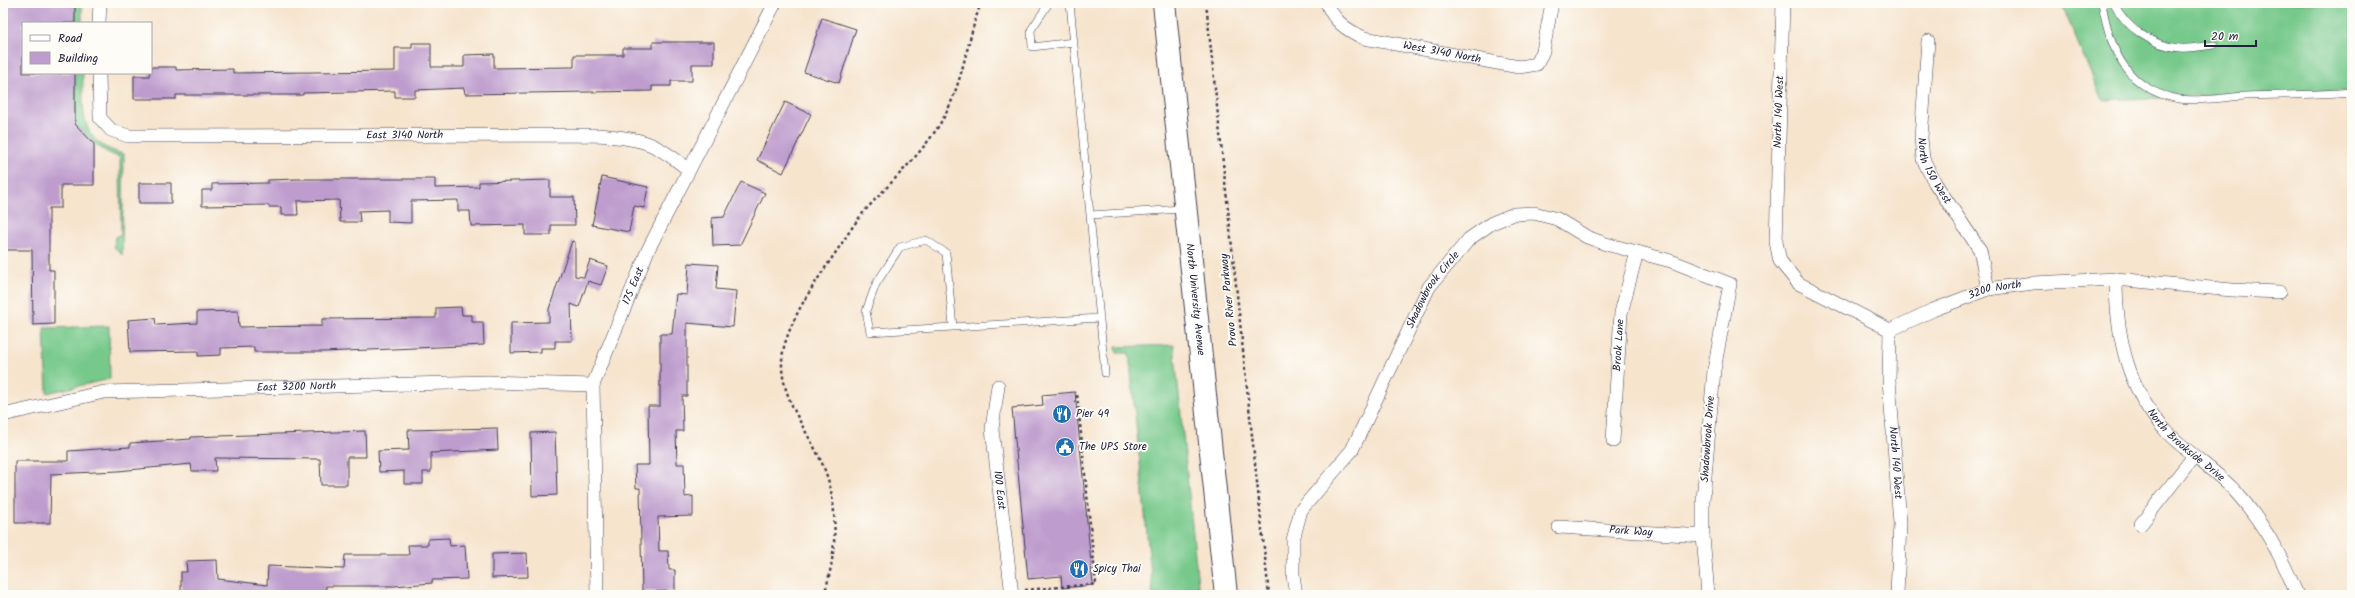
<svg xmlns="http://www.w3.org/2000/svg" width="2355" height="598" font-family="Kalam,sans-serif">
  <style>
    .grass { fill: #77c98b; stroke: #4c7663 }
    .building { fill: #be9ccd }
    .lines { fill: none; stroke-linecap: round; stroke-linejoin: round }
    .lane-casing { stroke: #423f51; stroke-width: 8 }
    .street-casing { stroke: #423f51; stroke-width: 14 }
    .highway-casing { stroke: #423f51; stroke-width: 24 }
    .path { stroke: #423f51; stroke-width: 2.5; stroke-dasharray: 3 3; stroke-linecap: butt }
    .lane { stroke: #fff; stroke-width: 7 }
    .street { stroke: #fff; stroke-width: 13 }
    .highway { stroke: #fff; stroke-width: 22 }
    .labels { text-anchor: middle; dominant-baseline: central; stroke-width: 4; stroke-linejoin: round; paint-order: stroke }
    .street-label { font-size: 11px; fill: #22223b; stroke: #fdfcf7 }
    .poi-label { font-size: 11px; fill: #22223b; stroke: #fdfcf7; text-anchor: start }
  </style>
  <rect width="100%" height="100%" fill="#fdfcf7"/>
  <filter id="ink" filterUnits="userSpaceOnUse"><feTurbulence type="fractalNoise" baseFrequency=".025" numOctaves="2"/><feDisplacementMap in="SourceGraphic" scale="8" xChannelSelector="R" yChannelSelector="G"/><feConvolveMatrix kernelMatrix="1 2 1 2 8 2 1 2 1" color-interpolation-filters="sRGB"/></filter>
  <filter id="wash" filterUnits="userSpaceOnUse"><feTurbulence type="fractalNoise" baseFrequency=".012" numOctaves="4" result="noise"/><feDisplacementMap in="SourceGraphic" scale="16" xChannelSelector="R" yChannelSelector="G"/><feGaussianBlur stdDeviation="0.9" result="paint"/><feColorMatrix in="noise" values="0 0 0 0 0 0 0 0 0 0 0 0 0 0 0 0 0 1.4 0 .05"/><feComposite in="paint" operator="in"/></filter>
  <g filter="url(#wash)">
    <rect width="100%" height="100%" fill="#f6e4cd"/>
    <path class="grass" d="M75,3H82V23H75Z
      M2061,3H2352V91L2102,100Z
      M75,73H83C83,111 78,143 124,154L122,255L114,247L115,237L121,234L120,157C100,152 89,138 75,124Z
      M109,326L110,379L47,393L44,328Z
      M1174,345L1199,595H1153L1129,353H1117L1116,347Z"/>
    <g id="blocks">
      <path class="building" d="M5,3H75V23H23V73H75V124L94,144V185H61V208H49V270H54V324L33,325L32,250H3Z
        M822,18L856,29L839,83L804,72Z
        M653,42H714V64H692V81H671V86H652V91L465,94L464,88L415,90V97H395V91L303,93V95H176V99H134V76H149L151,67H176V70L233,69V73L395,71V48H412V43H431V67H464V55L494,54V68L574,67V55H623V48H653Z
        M785,102L811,114L783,173L757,160Z
        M602,177L648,187L644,208L634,206L629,232L592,225Z
        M297,179H435V188L479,187V182L550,180V197H574L575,225H551V235H525V225L471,226L470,211H458V200L411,201V223L388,222V210L359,211L360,222H340L339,200L297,201L298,215H281V207H269V205L202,206V190H212V184L268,183V180Z
        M741,182L765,193L740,245L713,246L712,218L724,217Z
        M139,183H171V203H139Z
        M572,241L575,242V276L584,277L590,260L608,266L601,285L588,281L579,307L571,304L572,341H555V348H541V352L511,353V323L549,322V309Z
        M689,263L718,265L716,289L736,291L733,327L687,323V396H682L683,431H676L677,464H684L685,497L693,496V516L658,517L659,551H668L669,570H675V591L642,592L640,488H636L635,465H649L648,406H660V334H672L676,294L687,295Z
        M461,307L462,315H472V322H483L484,345L323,352H254V347L221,348V355L198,356V351L130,352L128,320L155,318L156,325L197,323V312L238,311L239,327L322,326V319L436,318V308Z
        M1075,392L1093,585L1062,588L1061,576L1028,579L1012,408L1043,405L1042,395Z
        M497,428L498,450L431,453V472H423V484H404V471L379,472L378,451L409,450L408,430Z
        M365,431L366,457H347V485H321L320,459L215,458L216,471H192L191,464L118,471L51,474L50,523H15V461H68V451L130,447V443L191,439V437Z
        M555,432L557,495L532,496L531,433Z
        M449,538L450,546L465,545L467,579L432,580V583L394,586H326L325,595H181V572H187L186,561L217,560L218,579L267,585L268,566L344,569L345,555H409L408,545H428V539Z
        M527,553L528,577L492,578V554Z"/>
    </g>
  </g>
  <g filter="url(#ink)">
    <use href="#blocks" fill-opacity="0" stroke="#423f51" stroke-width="1"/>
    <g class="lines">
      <defs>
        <path id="lane" d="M1049,3L1031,30L1032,47L1074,42
          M1070,3L1090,215L1182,209
          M2102,3C2110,50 2126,90 2179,99C2196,102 2227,97 2246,96C2281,95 2317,95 2352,92
          M2114,3C2125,28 2153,46 2180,48C2191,49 2204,46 2214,45
          M1090,215L1105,373
          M953,327L946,253L926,240L900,247L876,284L866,311L870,332L1100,318"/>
        <g id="street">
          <path id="s1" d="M1327,3C1334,22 1347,30 1364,38L1519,67L1537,64L1543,51L1552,3"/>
          <path id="s2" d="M1783,3L1776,242L1780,261L1798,283L1890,330L1933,310L1988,289L2033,283L2116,279L2232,290L2279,292"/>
          <path d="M99,23L100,3"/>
          <path id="s3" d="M1928,41L1921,138L1923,159L1935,183L1980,250L1988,289"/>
          <path id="s4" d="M99,73L100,118L111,130L128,136L598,135C643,139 653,141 689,170"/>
          <path id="s5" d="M2116,279C2116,335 2127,389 2166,431C2187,453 2214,469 2235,491C2263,522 2282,556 2297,595"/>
          <path id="s6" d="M1890,330L1889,380L1900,523L1897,595"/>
          <path id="s7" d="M998,386L992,429L1012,595"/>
          <path id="s8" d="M3,415L104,392L488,382L593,385"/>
          <path id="s9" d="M1613,441L1621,313L1637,252"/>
          <path d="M2141,524L2194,456"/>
          <path id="s10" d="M1559,527L1703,536"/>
          <path id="s11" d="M597,595L593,385L648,250L775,3"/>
          <path id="s12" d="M1296,595L1293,575V540L1301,510L1352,450L1429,287L1469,239L1492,223L1514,214L1534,213L1557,219L1587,237L1606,244L1671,261L1730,284L1714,370L1703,500V536L1708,595"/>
        </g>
        <g id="highway">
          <path id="s13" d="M1164,3L1226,595"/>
        </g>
      </defs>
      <use href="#lane" class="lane-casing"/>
      <use href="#street" class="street-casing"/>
      <use href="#highway" class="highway-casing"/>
      <path class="path" d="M1206,3L1269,595
        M1025,590L1096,584L1077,394
        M824,595C836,556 840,507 824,468C809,430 773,392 784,347C794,311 817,280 838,249C846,237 854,224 863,213C890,182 924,153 944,117C963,82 967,40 981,3"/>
      <use href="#lane" class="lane"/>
      <use href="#street" class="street"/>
      <use href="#highway" class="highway"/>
    </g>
  </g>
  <defs>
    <symbol id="restaurant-disc" viewBox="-11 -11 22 22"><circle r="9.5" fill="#1f6fb2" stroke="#fdfcf7"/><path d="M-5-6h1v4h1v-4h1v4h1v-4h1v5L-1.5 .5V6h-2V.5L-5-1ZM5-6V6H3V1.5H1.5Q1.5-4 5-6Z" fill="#fff"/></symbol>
    <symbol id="civic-disc" viewBox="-11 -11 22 22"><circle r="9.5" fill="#1f6fb2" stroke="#fdfcf7"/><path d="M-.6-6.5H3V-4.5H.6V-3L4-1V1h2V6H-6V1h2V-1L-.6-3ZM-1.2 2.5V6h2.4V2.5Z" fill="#fff"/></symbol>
  </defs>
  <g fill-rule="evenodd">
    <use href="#restaurant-disc" x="1051" y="403" width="22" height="22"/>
    <use href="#civic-disc" x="1054" y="436" width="22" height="22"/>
    <use href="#restaurant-disc" x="1068" y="558" width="22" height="22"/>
  </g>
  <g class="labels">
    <g class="street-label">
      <text stroke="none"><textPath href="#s1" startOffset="132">West 3140 North</textPath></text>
      <text transform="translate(1779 112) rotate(-88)">North 140 West</text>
      <text stroke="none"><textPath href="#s4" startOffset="356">East 3140 North</textPath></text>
      <text stroke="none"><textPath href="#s3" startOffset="133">North 150 West</textPath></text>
      <text stroke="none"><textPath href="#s11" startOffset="317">175 East</textPath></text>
      <text stroke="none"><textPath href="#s12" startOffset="345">Shadowbrook Circle</textPath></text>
      <text stroke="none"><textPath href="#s2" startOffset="503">3200 North</textPath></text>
      <text stroke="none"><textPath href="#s13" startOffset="298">North University Avenue</textPath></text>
      <text transform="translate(1229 300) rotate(-96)">Provo River Parkway</text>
      <text stroke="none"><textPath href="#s9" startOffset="96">Brook Lane</textPath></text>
      <text stroke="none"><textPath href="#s8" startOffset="296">East 3200 North</textPath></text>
      <text transform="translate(1708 439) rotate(-86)">Shadowbrook Drive</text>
      <text stroke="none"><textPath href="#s5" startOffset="188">North Brookside Drive</textPath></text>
      <text stroke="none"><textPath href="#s6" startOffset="133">North 140 West</textPath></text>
      <text stroke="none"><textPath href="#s7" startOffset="105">100 East</textPath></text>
      <text stroke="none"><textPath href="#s10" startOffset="72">Park Way</textPath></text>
    </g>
    <g class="poi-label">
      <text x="1076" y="414">Pier 49</text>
      <text x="1079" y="447">The UPS Store</text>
      <text x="1093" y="569">Spicy Thai</text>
    </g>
  </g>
  <rect width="2355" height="598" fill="none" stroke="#fdfcf7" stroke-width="16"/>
  <rect x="22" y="22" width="130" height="52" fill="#fdfcf7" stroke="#a5a5ac"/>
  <rect x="30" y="35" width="20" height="6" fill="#ffffff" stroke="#a5a5ac"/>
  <text x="58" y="42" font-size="12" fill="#22223b">Road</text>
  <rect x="30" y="52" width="20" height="12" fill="#be9ccd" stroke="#a5a5ac"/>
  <text x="58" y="62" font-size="12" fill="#22223b">Building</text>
  <path d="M2205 40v6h51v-6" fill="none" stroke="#22223b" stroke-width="2"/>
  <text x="2211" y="40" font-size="12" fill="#22223b" stroke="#fdfcf7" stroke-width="3" paint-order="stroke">20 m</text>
</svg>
